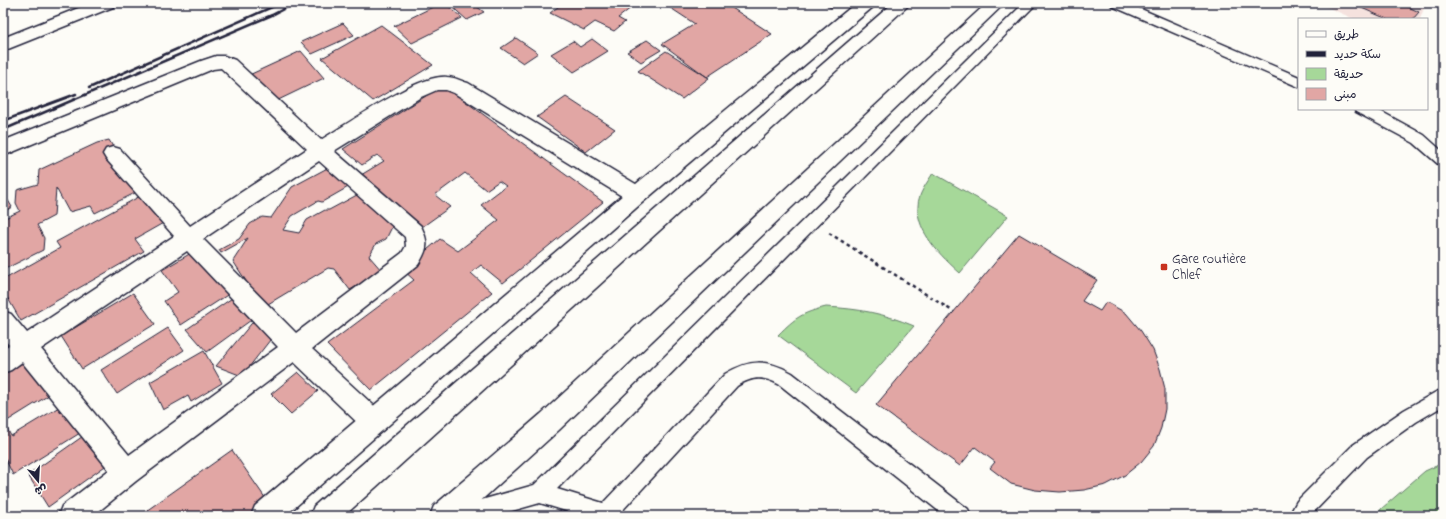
<svg xmlns="http://www.w3.org/2000/svg" width="1446" height="519" font-family="'Indie Flower','Playpen Sans Arabic',sans-serif">
  <style>
    .built { fill: #f5e2de }
    .green { fill: #a6d899; stroke: #647d6a }
    .building { fill: #e1a6a4; stroke: #22223b }
    .lines { fill: none; stroke-linecap: round; stroke-linejoin: round }
    .lane-casing { stroke: #22223b; stroke-width: 3 }
    .street-casing { stroke: #22223b; stroke-width: 3 }
    .highway-casing { stroke: #22223b; stroke-width: 3 }
    .path { stroke: #22223b; stroke-width: 2.5; stroke-dasharray: 3.5 3.5; stroke-linecap: butt }
    .lane { fill: #fdfcf7; fill-rule: evenodd }
    .street { fill: #fdfcf7; fill-rule: evenodd }
    .highway { fill: #fdfcf7; fill-rule: evenodd }
    .rail { stroke: #22223b; stroke-width: 2.5 }
    .poi-dot { fill: #c8321e; stroke: #fdfcf7; stroke-width: 1.5 }
    .labels { text-anchor: middle; dominant-baseline: central; stroke-width: 3; stroke-linejoin: round; paint-order: stroke }
    .poi-label { font-size: 14px; fill: #22223b; stroke: #fdfcf7; text-anchor: start }
  </style>
  <rect width="100%" height="100%" fill="#fdfcf7"/>
  <filter id="ink" filterUnits="userSpaceOnUse"><feTurbulence type="fractalNoise" baseFrequency=".025" numOctaves="2"/><feDisplacementMap in="SourceGraphic" scale="8" xChannelSelector="R" yChannelSelector="G"/><feConvolveMatrix kernelMatrix="1 2 1 2 8 2 1 2 1" color-interpolation-filters="sRGB"/></filter>
  <g filter="url(#ink)">
    <path class="built" d="M1318,3H1426L1420,19H1354Z"/>
    <path class="green" d="M933,173L1008,216L960,273C942,257 916,232 918,206C918,194 927,183 933,173Z
      M826,307C860,309 883,313 914,326L856,393L778,335C796,317 802,313 826,307Z
      M1443,463V516H1377L1381,509L1425,471Z"/>
    <path class="building" d="M441,3H445L462,18L412,43L394,26Z
      M448,3H482L476,6L484,12L467,20Z
      M563,3H634L636,4L618,18L625,22L614,31L595,22L584,30L550,13Z
      M663,3H734L737,5L732,8L772,34L707,77L662,44L695,24Z
      M822,3H838L831,8Z
      M1350,3H1403L1402,4L1419,12L1413,19H1387Z
      M343,23L354,35L312,54L301,42Z
      M381,25L433,65L373,101L322,58Z
      M516,38L538,53L523,63L501,48Z
      M592,39L608,51L574,72L551,54L573,41L580,47Z
      M647,40L661,50L641,62L627,52Z
      M301,51L324,78L270,104L247,76Z
      M666,51L709,78L682,99L638,71Z
      M443,85L603,202L503,283L481,265L471,273L492,292L371,390L327,345L414,280L403,270L440,239L458,251L499,220L481,205L506,186L499,181L486,190L465,173L435,195L450,207L422,227L361,175L384,161L377,155L362,165L343,149Z
      M566,97L615,129L586,152L537,117Z
      M109,140L139,191L95,213L91,206L69,212L56,188L54,216L37,225L44,238L43,250L3,270V219L20,211L16,203L17,190L38,184L39,170L97,143Z
      M333,165L350,186L322,202L318,201L292,216L283,230L299,233L307,220L325,210H329L368,189L395,221L386,239L376,244L369,256L382,271L350,290L334,269L328,268L263,307L233,261L248,238L221,253L219,250L239,239L250,224L262,217L271,218L292,187Z
      M3,192L12,207L3,212Z
      M144,194L165,222L135,239L144,251L21,321L3,290V280L60,248L56,242Z
      M1019,234L1097,280L1082,301L1100,311L1106,302L1126,313L1141,331L1153,350L1160,369L1165,389V409L1161,428L1154,446L1141,462L1125,475L1106,485L1084,490L1060,492L1035,490L1011,484L990,468L995,462L975,447L960,466L876,405Z
      M198,249L232,292L181,325L164,301L178,292L162,270Z
      M133,293L155,324L82,369L61,336Z
      M238,294L258,315L207,352L187,329Z
      M256,318L281,326L242,376L216,366Z
      M168,328L184,350L117,394L101,370Z
      M204,351L222,383L191,402L188,396L163,410L150,382Z
      M30,359L49,395L4,423L11,436L64,404L80,433L13,475L3,454V374Z
      M298,372L318,391L291,414L271,394Z
      M86,434L108,464L48,507L28,475Z
      M232,450L268,502L249,516H139Z"/>
    <g class="lines">
      <defs>
        <path id="lane" d="M1024,3H1037L557,489L603,503L725,374C750,359 766,359 792,373L968,509L971,516H945L780,385C764,376 753,376 737,386L620,513L622,516H582L540,503L494,516H450L453,509L460,506L534,485Z
          M1110,3H1127L1299,77V87L1112,6Z
          M1354,109H1374L1382,112L1424,135L1443,152V165L1438,164L1414,143L1356,112Z
          M1443,388V406L1416,422L1367,457L1310,516H1289L1297,501L1353,445L1404,410Z"/>
        <path id="street" d="M91,3H115L113,7L3,51V38Z
          M987,3H1005L559,430L464,516H430L434,506L541,414Z
          M216,56H224L235,60L321,140C348,124 418,74 447,77C454,77 461,81 468,83L644,189L647,195L644,201L637,203L630,201L454,93L446,90H437L421,97L334,151L421,226C429,243 428,249 418,265L312,349L383,414L387,422L383,430L374,434L365,430L294,362L136,481L93,516H58L62,506L109,470L22,362L11,370L3,373V349L9,345L3,338V311L11,314L27,333L174,236L106,159L103,154L106,149L113,147L120,149L190,226L307,149L221,68L213,69L3,156V141L201,61ZM319,161L405,237L406,246L402,253L296,333L203,239ZM187,251L278,347L129,455L41,349Z"/>
        <path id="highway" d="M856,3H875L873,7L644,201L285,516H251L255,506L630,189Z
          M893,3H911L344,516H310L314,506Z"/>
      </defs>
      <use href="#lane" class="lane-casing"/>
      <use href="#street" class="street-casing"/>
      <use href="#highway" class="highway-casing"/>
      <path class="path" d="M829,233L954,312"/>
      <use href="#lane" class="lane"/>
      <use href="#street" class="street"/>
      <use href="#highway" class="highway"/>
      <path class="rail" d="M89,88L281,3
        M3,121L76,94
        M3,130L272,15L295,3"/>
    </g>
  </g>
  <rect class="poi-dot" x="1160" y="263" width="8" height="8" rx="2"/>
  <g class="labels">
    <g class="poi-label">
      <text x="1172" y="259">Gare routière<tspan x="1172" dy="16">Chlef</tspan></text>
    </g>
  </g>
  <rect width="1446" height="519" fill="none" stroke="#fdfcf7" stroke-width="16"/>
  <rect x="8" y="8" width="1430" height="503" fill="none" stroke="#22223b" stroke-width="1.5" filter="url(#ink)"/>
  <rect x="1298" y="18" width="130" height="92" fill="#fdfcf7" stroke="#a5a5ac"/>
  <rect x="1306" y="31" width="20" height="6" fill="#fdfcf7" stroke="#a5a5ac"/>
  <text x="1334" y="38" font-size="12" fill="#22223b">طريق</text>
  <rect x="1306" y="51" width="20" height="6" fill="#22223b" stroke="#a5a5ac"/>
  <text x="1334" y="58" font-size="12" fill="#22223b">سكة حديد</text>
  <rect x="1306" y="68" width="20" height="12" fill="#a6d899" stroke="#a5a5ac"/>
  <text x="1334" y="78" font-size="12" fill="#22223b">حديقة</text>
  <rect x="1306" y="88" width="20" height="12" fill="#e1a6a4" stroke="#a5a5ac"/>
  <text x="1334" y="98" font-size="12" fill="#22223b">مبنى</text>
  <g transform="translate(38 481) rotate(162)" stroke="#fdfcf7" stroke-width="3" paint-order="stroke">
  <path d="M0-3L7 15L0 10L-7 15Z" fill="#22223b"/>
  <text y="-6" font-size="11" font-weight="bold" text-anchor="middle" fill="#22223b">ش</text>
  </g>
</svg>
